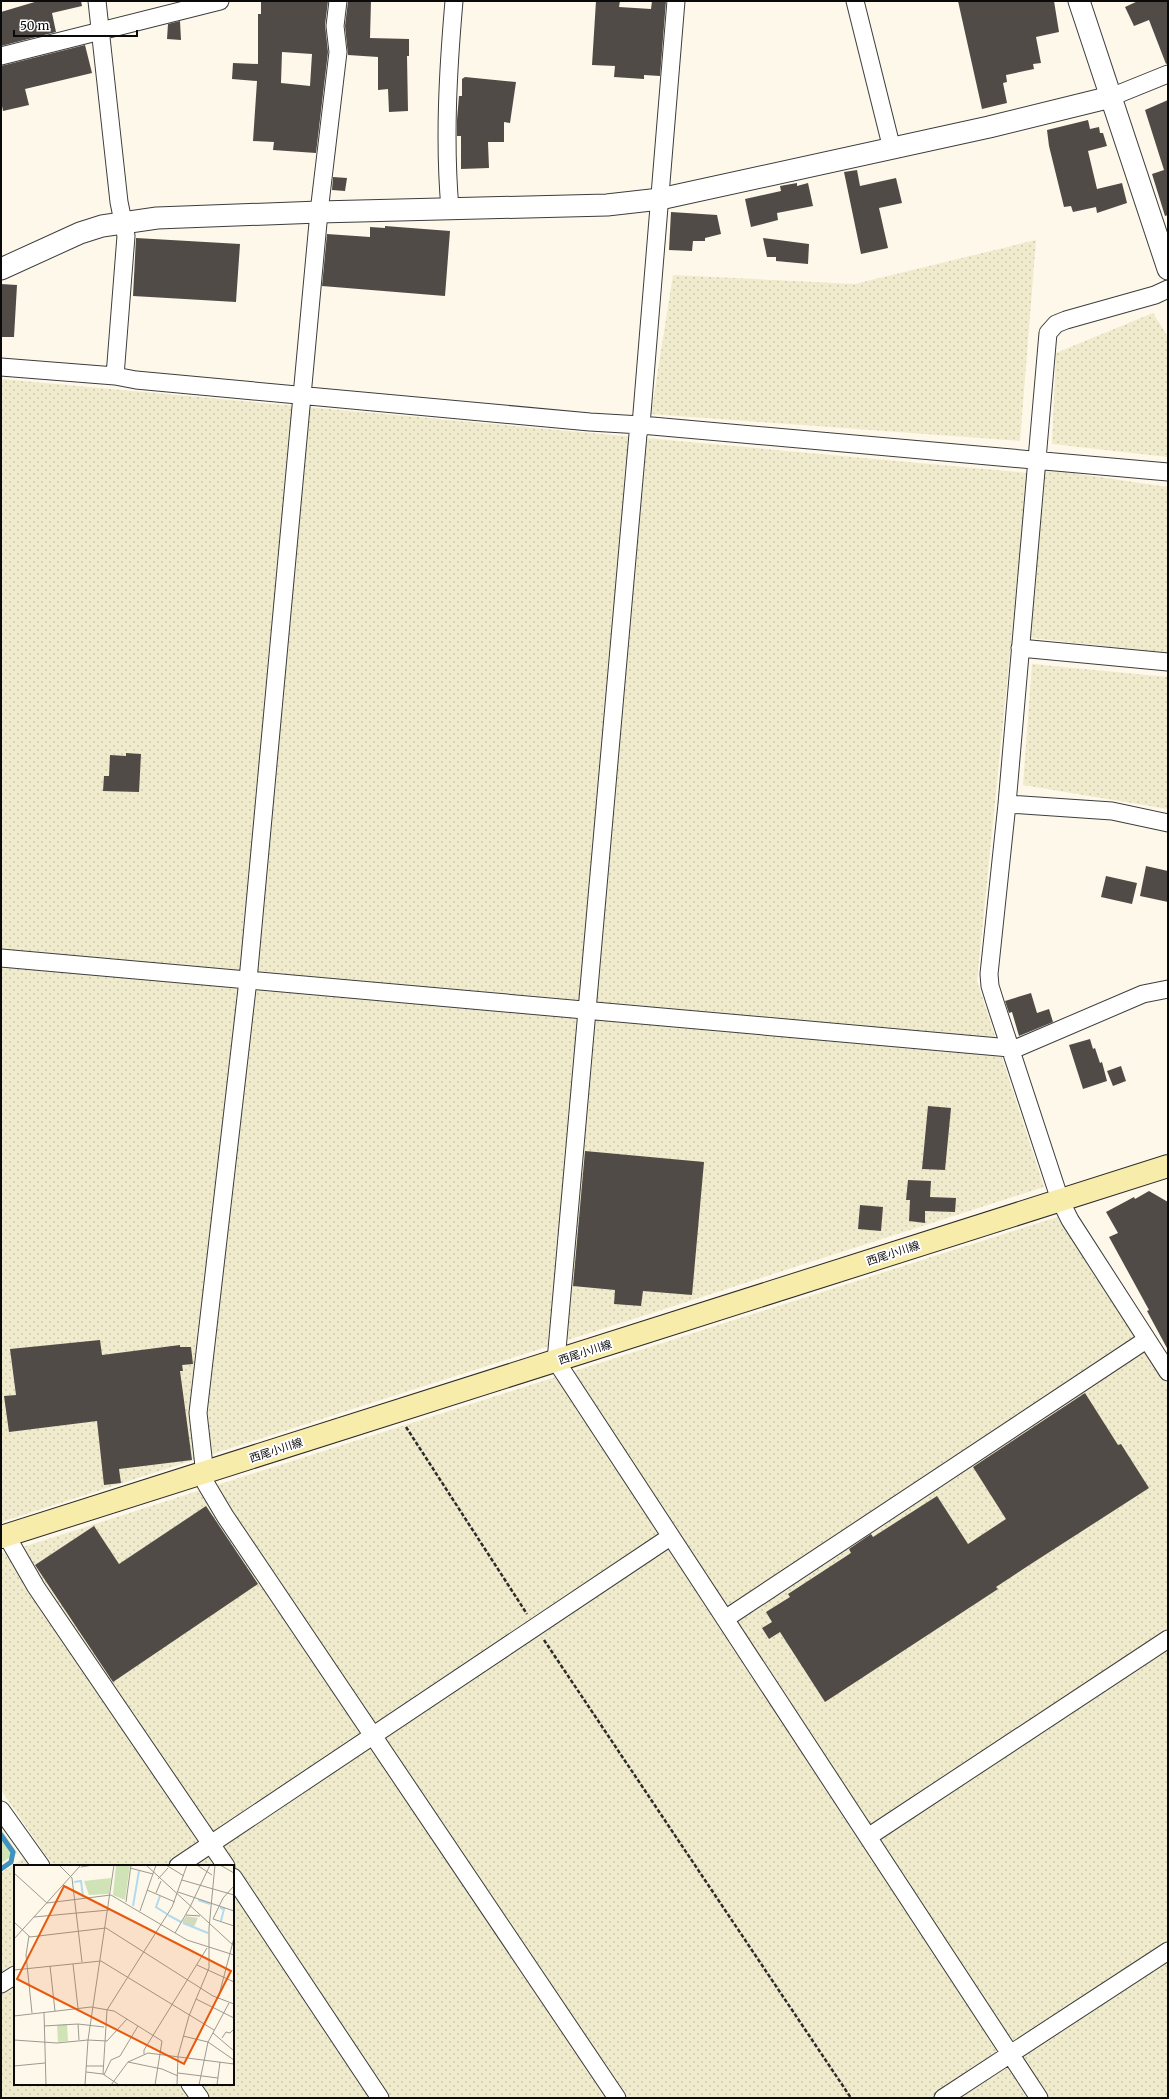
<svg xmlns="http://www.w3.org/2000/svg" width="1169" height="2099" font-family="Merriweather,'Noto Sans JP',serif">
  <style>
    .farmland { fill: url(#farmland-dots) }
    .garden { fill: #cfe3b6 }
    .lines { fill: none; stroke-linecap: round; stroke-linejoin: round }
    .stream { stroke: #4092bf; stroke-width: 5 }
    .building { fill: #514b47; fill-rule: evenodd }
    .minor-casing { stroke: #3d3d3d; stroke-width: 19 }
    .tertiary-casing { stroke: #3d3d3d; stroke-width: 23 }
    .secondary-casing { stroke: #2c2c2c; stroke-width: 24 }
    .path { stroke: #2c2c2c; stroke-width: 2.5; stroke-dasharray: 4 2; stroke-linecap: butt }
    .minor { stroke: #fff; stroke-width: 17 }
    .tertiary { stroke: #fff; stroke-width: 21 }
    .secondary { stroke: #f7eca9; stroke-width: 22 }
    .labels { text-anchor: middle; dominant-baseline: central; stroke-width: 4; stroke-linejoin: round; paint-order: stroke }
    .street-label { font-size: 11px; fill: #0a0a0a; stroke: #fff }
    .inset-river { fill: none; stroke: #b2dbef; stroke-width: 2 }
    .inset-road { fill: none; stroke: #9c9990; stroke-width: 1 }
    .view { fill: #e8590c; fill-opacity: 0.15; stroke: #e8590c; stroke-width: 2 }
    .inset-edge { fill: none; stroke: #0a0a0a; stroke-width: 2 }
  </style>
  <defs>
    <pattern id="farmland-dots" width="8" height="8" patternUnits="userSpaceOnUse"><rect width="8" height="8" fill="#f0ebcc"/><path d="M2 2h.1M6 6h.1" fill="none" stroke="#ccc8ae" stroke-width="1.8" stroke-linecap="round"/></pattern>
  </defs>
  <rect width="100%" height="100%" fill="#fdf8e9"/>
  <path class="farmland" d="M1036,240L1020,441L651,414L673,275L855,284Z
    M1153,313L1168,337V457L1052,444L1056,353Z
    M1,379L1028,473L977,981L1044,1187L1,1522Z
    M1044,469L1168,487V653L1031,638Z
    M1032,664L1168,677V809L1023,785Z
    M1057,1217L1168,1386V2098H1V1995L15,1986V2084H233V1866H53L1,1790V1554Z
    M27,1856L34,1866H15V1968L1,1977V1873Z"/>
  <path class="garden" d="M1,1829L17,1853L1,1863Z"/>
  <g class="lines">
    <path class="stream" d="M1,1835L13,1852L11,1862L1,1869"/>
  </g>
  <path class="building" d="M38,1H81L82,6L52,13L56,32L1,46V12Z
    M261,1H328L325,25L328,52L316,153L273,150L274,142L253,141L257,81L232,79L233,63L258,64V14H261ZM282,52L312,54L310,86L281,83Z
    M348,1H371L370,38L409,39V56H407L408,111L389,112L388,89L378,90V57L348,55L345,26Z
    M596,1H620L619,7L651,9L652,1H666L660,76L644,75V79L614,77L615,66L592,65Z
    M958,1H1054L1059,32L1036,37L1041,63L1033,64L1034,69L1006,75L1007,82L1003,83L1007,103L982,109Z
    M1138,1H1168V63L1166,64L1149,20L1134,26L1125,7Z
    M180,21L181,40L167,39L168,24Z
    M85,45L92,73L25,89L29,105L3,111L1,101V66Z
    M465,77L516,82L510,123L504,122V142H488L489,168L461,169V136H457V120L459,96H462V79Z
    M1168,100V215L1165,216L1152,174L1164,170L1145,110Z
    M1088,120L1090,129L1099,127L1100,133H1103L1107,146L1088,151L1097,189L1122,183L1127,203L1097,213L1096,207L1073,212L1071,206L1064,207L1049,146L1047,130Z
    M857,170L860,186L896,178L902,203L879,208L888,248L861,254L844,172Z
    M333,177L347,178L345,191L332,190Z
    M797,183V186L808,183L813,206L777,213L778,220L751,227L745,199L781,191L780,186Z
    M671,212L717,215L721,234L705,238V241H693L692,251L669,250Z
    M385,226L450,231L445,296L322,286L327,234L370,237V227L385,228Z
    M136,238L240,244L236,302L133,296Z
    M763,238L809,244L808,264L776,261V257H767Z
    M1,284L17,285L14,337H1Z
    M126,753L141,754L139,792L103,791L104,776H109L110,755L126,756Z
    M1146,866L1168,871V902L1140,896Z
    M1106,876L1137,883L1132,904L1101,897Z
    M1031,993L1037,1013L1049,1009L1053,1022L1019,1036L1012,1012L1009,1013L1005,1001Z
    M1090,1039L1093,1049L1095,1048L1100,1063L1102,1062L1107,1081L1083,1089L1069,1045Z
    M1121,1066L1126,1081L1113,1086L1107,1071Z
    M928,1106L951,1108L945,1170L922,1169Z
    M585,1151L704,1162L692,1295L643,1291L641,1306L614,1304L615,1290L573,1286Z
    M908,1180L931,1181L930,1197L956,1198L955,1212L925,1211V1223L909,1221L910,1200H906Z
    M1149,1191L1168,1202V1350L1147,1311L1149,1310L1109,1237L1118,1233L1106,1212L1134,1197L1135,1199Z
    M860,1205L883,1207L881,1231L858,1229Z
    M100,1340L102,1355L180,1345V1347H191L193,1364L182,1365L183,1371H180L192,1460L119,1469L121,1483L104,1485L97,1421L9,1432L4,1396L16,1395L10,1349Z
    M1085,1393L1118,1445L1121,1444L1149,1488L1034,1562L996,1587L998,1589L825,1702L780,1632L769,1639L762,1628L772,1622L766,1612L790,1597L788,1594L851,1553L849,1549L871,1534L873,1537L937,1496L968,1544L1006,1519L973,1467Z
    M206,1506L258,1584L113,1682L35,1565L94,1526L119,1564Z"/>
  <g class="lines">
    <defs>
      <path id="minor" d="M97,1L119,202L126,236L115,376
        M338,1L335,26L338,52L319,212L248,980L198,1413L206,1484L225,1516L617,2098
        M676,1L641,425L638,434L556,1361L1039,2098
        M855,1L892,149
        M1,56L220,1
        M1111,97L1168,74
        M450,209C444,140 448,70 454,1
        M1168,289L1155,295L1066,320L1056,324L1048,333L1007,804L989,974L990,986L995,1002L1060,1200L1070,1220L1168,1372
        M1,367L115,376L136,380L590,422L641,425L1168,472
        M1020,648L1168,662
        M1007,804L1112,811L1168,823
        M1,958L1010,1048H1017L1143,994L1168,989
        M6,1535L36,1587L226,1866
        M725,1619L1146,1340
        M1,1810L41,1866
        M868,1837L1168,1639
        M178,1866L670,1537
        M233,1877L380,2098
        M1,1984L15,1975
        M190,2084L200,2098
        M943,2098L1168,1951"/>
      <path id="tertiary" d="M1079,1L1168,269
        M1,269L80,233L102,226L157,218L319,212L607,205L660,199L989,127L1111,97"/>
      <path id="secondary" d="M1,1537L1168,1166"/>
    </defs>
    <use href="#minor" class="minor-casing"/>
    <use href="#tertiary" class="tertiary-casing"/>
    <use href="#secondary" class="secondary-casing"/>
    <path class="path" d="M406,1427L527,1614
      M544,1640L851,2098"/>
    <use href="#minor" class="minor"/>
    <use href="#tertiary" class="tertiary"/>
    <use href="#secondary" class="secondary"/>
  </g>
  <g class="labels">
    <g class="street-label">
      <text transform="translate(893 1253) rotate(-18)">西尾小川線</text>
      <text transform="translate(585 1352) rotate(-18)">西尾小川線</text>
      <text transform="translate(276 1450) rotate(-18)">西尾小川線</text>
    </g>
  </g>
  <g transform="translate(14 1865)">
    <rect width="220" height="220" fill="#fdf8e9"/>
    <path d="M172,51L184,53L180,62L168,57Z" fill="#d3dbbd"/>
    <path d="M97,13L95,29L75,30L70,16ZM53,159L54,176L44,177L43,160Z" fill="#cfe3b6"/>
    <path d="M102,0H116L111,35L99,30Z" fill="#cfe3b6"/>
    <path class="inset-river" d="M60,17L67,16L69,32M146,31L142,42L153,49M184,35L196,39M119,41L125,6M206,43L210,44L207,56M154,50L167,57M169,58L194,68"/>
    <path class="inset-road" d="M45,0L58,13L68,97M132,0L220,81M152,0L170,11M183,0L198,10M206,0L220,8M67,2L79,0M116,3L139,9M0,8L33,38L97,30L173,75L220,90M144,14L154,3M168,15L220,30M220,21L209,33L199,54L220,61M133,25L161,37M164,27L220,46M142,28L147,16M112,37L117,0M126,46L142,0M172,50L186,51M20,52L95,45M0,57L16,72L92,63L199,131L220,139M161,68L176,42L196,0M15,71L12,90L18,148M0,74L67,0M59,99L64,143M183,100L220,117M36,101L41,146M0,105L87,96L200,165M182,134L220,153M204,134L220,73M30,147L32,220M0,151L77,142L100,146L148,176L141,220M30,161L64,159M199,168L220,186M169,171L194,177L220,195M208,173L212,167L216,168L220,164M0,175L43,178L74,175L93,176L113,154M65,175L64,159L90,162M130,189V185L193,83M114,197L148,204L164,211M0,201L31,198M72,201H90M72,207L89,209L105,220M164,208L204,213M89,209L93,145L158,42L173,0M90,210L97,195L106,191L124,161M71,220L74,175L100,0M97,220L114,197L134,188L220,199M163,220L164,191L175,151L195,103V63L201,0M185,220L194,177L215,138M203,220L206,197"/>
    <path class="view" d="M50,21L217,106L170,199L3,114Z"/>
    <rect width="220" height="220" class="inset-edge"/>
  </g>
  <rect width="1169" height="2099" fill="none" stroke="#0a0a0a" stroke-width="4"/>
  <path d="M14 30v6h123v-6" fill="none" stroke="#0a0a0a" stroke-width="2"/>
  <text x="20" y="30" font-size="12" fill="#0a0a0a" stroke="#ffffff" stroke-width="3" paint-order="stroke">50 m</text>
</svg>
